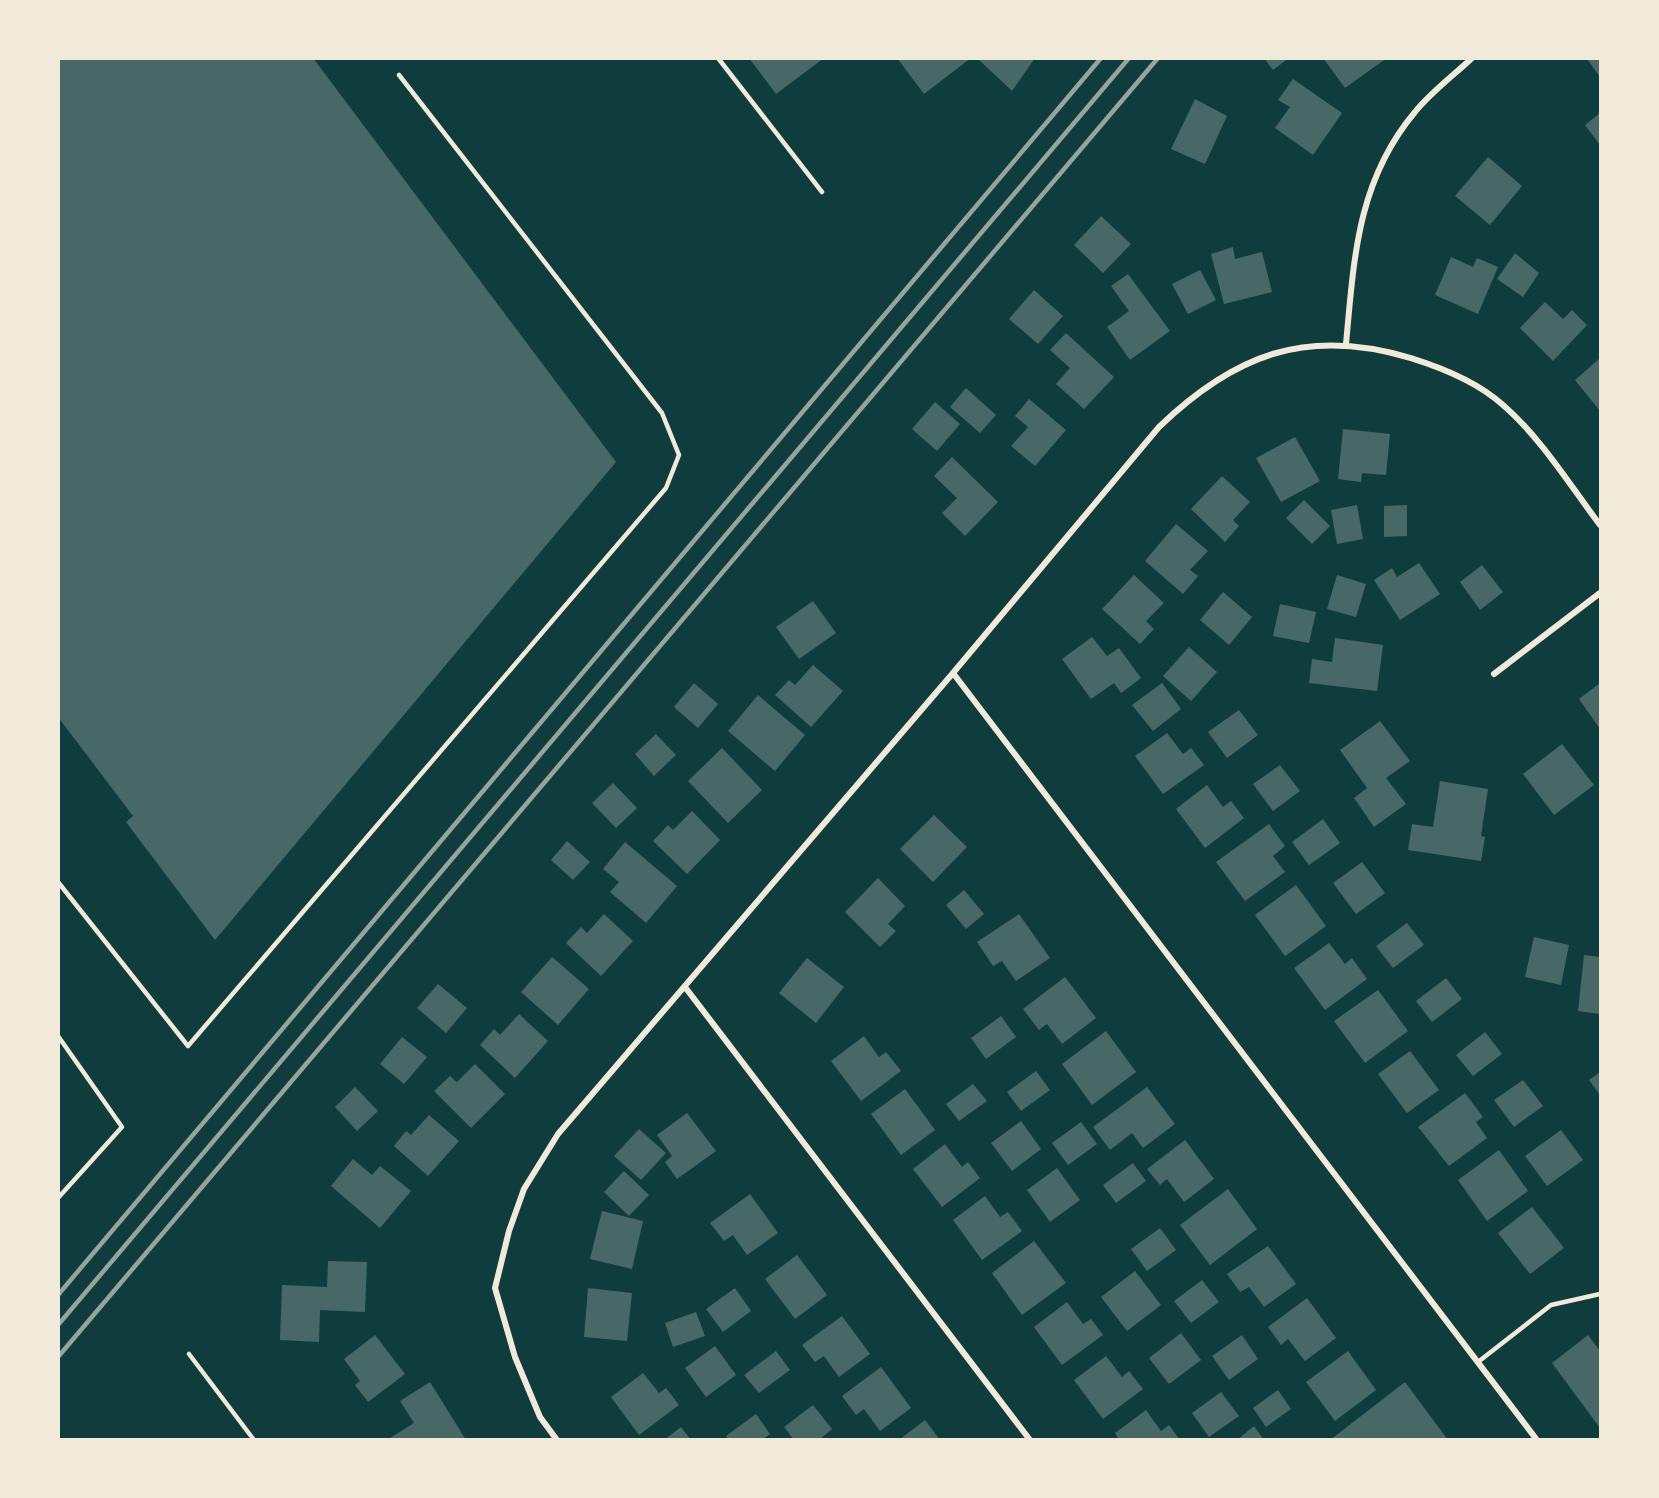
<svg xmlns="http://www.w3.org/2000/svg" width="1659" height="1498" font-family="'Varela Round',sans-serif">
  <style>
    .building { fill: #486865 }
    .lines { fill: none; stroke-linecap: round; stroke-linejoin: round }
    .service { stroke: #f1e9da; stroke-width: 4.5 }
    .minor { stroke: #f1e9da; stroke-width: 6 }
    .rail { stroke: #97a49c; stroke-width: 4.5 }
  </style>
  <rect width="100%" height="100%" fill="#0f3d3e"/>
  <path class="building" d="M58,58H313L616,462L215,940L126,822L133,816L58,717Z
    M749,58H824L776,94Z
    M897,58H971L924,94Z
    M977,58H1035L1012,91Z
    M1264,58H1289L1273,70Z
    M1323,58H1383L1384,60L1345,88Z
    M1590,58H1600V77L1588,60Z
    M1293,79L1342,113L1313,155L1275,128L1290,107L1278,100Z
    M1195,99L1227,116L1205,164L1171,149Z
    M1600,113V145L1585,125Z
    M1488,157L1522,186L1490,225L1455,196Z
    M1101,216L1131,244L1103,273L1074,245Z
    M1233,247L1235,259L1262,252L1272,292L1224,304L1211,254Z
    M1515,253L1539,273L1523,297L1497,279Z
    M1451,257L1473,267L1477,258L1498,267L1478,314L1435,295Z
    M1200,270L1216,300L1188,314L1172,284Z
    M1128,274L1170,331L1130,360L1107,327L1129,311L1111,286Z
    M1034,290L1063,316L1038,344L1009,319Z
    M1545,302L1563,319L1572,310L1587,325L1553,361L1520,328Z
    M1066,333L1114,377L1084,409L1056,384L1070,368L1050,350Z
    M1600,358V411L1575,380Z
    M966,388L996,415L980,433L950,407Z
    M1029,399L1066,430L1035,466L1011,446L1028,427L1015,416Z
    M935,402L960,424L937,451L912,429Z
    M1343,429L1390,434L1386,475L1362,473L1361,482L1338,479Z
    M1295,437L1320,481L1281,502L1256,458Z
    M952,457L998,502L965,536L942,513L957,498L934,476Z
    M1222,476L1250,502L1233,520L1239,526L1225,542L1191,509Z
    M1304,500L1330,526L1312,544L1286,518Z
    M1357,505L1363,539L1337,544L1331,510Z
    M1407,505V536L1384,537V506Z
    M1176,524L1208,551L1190,570L1198,576L1183,594L1145,561Z
    M1419,563L1440,594L1400,620L1374,580L1392,568L1397,577Z
    M1482,565L1503,592L1480,610L1460,582Z
    M1134,575L1164,603L1146,621L1154,629L1140,644L1102,609Z
    M1337,575L1366,584L1356,617L1327,609Z
    M1223,592L1252,617L1229,645L1200,620Z
    M813,601L836,633L799,659L776,627Z
    M1280,604L1316,612L1309,643L1273,636Z
    M1092,637L1107,656L1119,648L1141,678L1121,693L1114,683L1091,699L1062,659Z
    M1335,638L1383,645L1377,691L1309,683L1312,659L1332,662Z
    M1189,647L1217,672L1191,701L1163,676Z
    M813,665L843,691L811,727L775,695L789,680L795,685Z
    M694,683L718,704L698,728L674,707Z
    M1162,683L1181,709L1153,731L1132,705Z
    M1600,683V729L1579,699Z
    M758,695L805,735L775,771L728,731Z
    M1239,710L1258,735L1227,758L1208,732Z
    M1380,721L1410,761L1386,778L1406,804L1374,827L1354,798L1367,788L1340,750Z
    M1167,733L1183,754L1191,748L1204,765L1163,794L1135,756Z
    M656,734L676,755L654,776L635,754Z
    M1562,744L1594,785L1554,815L1523,774Z
    M722,748L762,790L728,823L688,781Z
    M1280,765L1300,791L1273,811L1253,784Z
    M1440,781L1488,789L1481,836L1485,837L1481,861L1408,850L1412,824L1433,827Z
    M613,783L637,808L616,828L592,803Z
    M1207,785L1223,807L1231,801L1244,818L1205,848L1176,809Z
    M692,811L720,840L687,874L653,841L668,825L673,830Z
    M934,815L967,847L933,882L900,849Z
    M1323,819L1340,843L1309,865L1292,842Z
    M1269,824L1285,846L1273,856L1285,872L1245,901L1216,862Z
    M567,841L590,862L573,880L551,860Z
    M625,842L677,886L646,923L610,892L619,882L603,869Z
    M1362,862L1385,893L1356,914L1333,883Z
    M878,878L905,906L888,924L896,931L880,947L845,912Z
    M1296,885L1326,926L1285,956L1255,915Z
    M964,890L984,914L966,929L946,905Z
    M604,914L633,941L601,976L566,943L581,927L587,933Z
    M1019,914L1050,958L1016,981L1002,961L993,966L977,942Z
    M1407,923L1424,945L1393,968L1376,946Z
    M1534,937L1569,945L1561,985L1525,977Z
    M1329,943L1345,964L1352,958L1367,979L1325,1010L1294,968Z
    M1584,955L1600,957V1014L1578,1011Z
    M552,957L589,989L558,1025L521,992Z
    M807,958L844,987L816,1023L779,993Z
    M1065,977L1096,1018L1062,1044L1047,1024L1039,1030L1023,1009Z
    M1446,978L1462,999L1432,1022L1416,1001Z
    M438,984L467,1008L446,1033L417,1008Z
    M1378,990L1408,1031L1365,1063L1334,1021Z
    M519,1014L548,1041L515,1078L480,1045L494,1029L500,1035Z
    M1001,1016L1016,1037L986,1059L971,1038Z
    M1106,1031L1136,1072L1092,1105L1062,1064Z
    M1485,1032L1502,1054L1473,1076L1456,1055Z
    M864,1036L879,1057L886,1052L901,1071L861,1101L831,1061Z
    M402,1037L427,1057L404,1084L380,1064Z
    M1410,1051L1439,1090L1407,1113L1378,1074Z
    M475,1064L505,1094L471,1128L434,1091L450,1076L457,1082Z
    M1036,1071L1050,1090L1021,1111L1007,1092Z
    M1600,1072V1095L1589,1080Z
    M1523,1080L1543,1106L1514,1127L1494,1100Z
    M973,1084L987,1101L959,1121L946,1104Z
    M355,1087L378,1111L357,1131L335,1107Z
    M1147,1087L1175,1124L1143,1148L1132,1133L1110,1150L1093,1127Z
    M905,1089L935,1130L901,1155L871,1114Z
    M1465,1093L1483,1117L1476,1122L1487,1138L1449,1166L1418,1127Z
    M687,1113L716,1151L677,1179L665,1162L672,1156L657,1135Z
    M429,1115L459,1141L428,1176L394,1146L406,1131L411,1135Z
    M1021,1121L1041,1149L1012,1171L991,1143Z
    M1081,1122L1097,1144L1068,1165L1052,1143Z
    M639,1129L666,1153L641,1180L614,1156Z
    M1561,1130L1583,1160L1547,1186L1525,1156Z
    M1185,1140L1214,1179L1184,1202L1167,1179L1160,1185L1147,1169Z
    M945,1144L962,1167L968,1162L980,1178L942,1207L913,1169Z
    M1499,1150L1528,1191L1487,1221L1458,1180Z
    M353,1159L372,1175L380,1166L411,1191L380,1228L331,1186Z
    M1133,1163L1146,1181L1116,1203L1103,1185Z
    M1057,1168L1080,1200L1050,1222L1027,1190Z
    M624,1171L649,1195L629,1216L604,1192Z
    M1228,1189L1257,1229L1210,1265L1180,1225Z
    M750,1194L778,1233L747,1255L733,1235L724,1241L710,1223Z
    M985,1196L1000,1217L1008,1212L1022,1231L982,1260L953,1220Z
    M1532,1207L1564,1248L1530,1274L1498,1233Z
    M602,1211L643,1221L632,1269L590,1259Z
    M1160,1228L1176,1250L1147,1271L1131,1249Z
    M1034,1241L1066,1283L1022,1315L992,1273Z
    M1268,1246L1296,1284L1264,1307L1249,1287L1240,1292L1227,1274Z
    M797,1255L827,1295L795,1319L765,1279Z
    M328,1261L367,1262L365,1312L320,1310L319,1342L280,1340L282,1285L327,1287Z
    M1135,1271L1161,1305L1127,1331L1101,1297Z
    M1202,1280L1219,1302L1191,1323L1174,1301Z
    M588,1288L632,1293L627,1341L584,1337Z
    M735,1288L751,1311L723,1332L706,1309Z
    M1307,1298L1336,1338L1305,1361L1288,1339L1281,1345L1268,1327Z
    M1067,1302L1083,1324L1091,1319L1103,1335L1062,1365L1034,1327Z
    M696,1312L705,1336L673,1347L665,1323Z
    M842,1316L870,1354L839,1377L824,1356L815,1362L802,1345Z
    M1181,1333L1201,1360L1169,1384L1149,1358Z
    M375,1335L405,1374L368,1402L355,1385L360,1381L344,1359Z
    M1242,1335L1258,1359L1229,1380L1212,1356Z
    M1588,1335L1600,1351V1428L1552,1363Z
    M715,1346L736,1375L706,1397L685,1368Z
    M776,1351L790,1370L759,1393L744,1375Z
    M1348,1351L1376,1390L1335,1421L1306,1382Z
    M1106,1356L1122,1377L1129,1371L1143,1389L1103,1419L1074,1380Z
    M881,1367L911,1408L880,1431L864,1409L856,1415L842,1396Z
    M643,1373L659,1393L666,1388L679,1405L639,1435L611,1397Z
    M430,1382L466,1440H387L414,1423L400,1401Z
    M1405,1382L1448,1440H1330Z
    M1278,1390L1291,1409L1266,1427L1253,1408Z
    M1221,1392L1239,1416L1209,1437L1192,1413Z
    M813,1405L832,1429L819,1440H794L784,1427Z
    M1146,1410L1161,1431L1169,1425L1180,1440H1119L1115,1433Z
    M756,1414L770,1434L762,1440H729L726,1436Z
    M925,1420L940,1440H899Z
    M1254,1426L1264,1440H1237Z
    M681,1427L691,1440H664Z"/>
  <g class="lines">
    <path class="service" d="M718,58L822,192
      M58,882L188,1046L666,488L679,455L662,413L399,75
      M58,1036L122,1127L58,1198
      M189,1354L254,1440
      M1478,1362L1551,1305L1600,1294"/>
    <path class="minor" d="M1346,344C1354,259 1357,181 1415,112C1431,92 1453,76 1472,58
      M953,673L1537,1440
      M1494,674L1600,593
      M685,987L1030,1440
      M557,1440L540,1417L515,1357L495,1288L509,1231L524,1189L558,1134L953,673L1159,427C1235,354 1307,327 1411,358C1443,368 1478,382 1503,405C1541,438 1570,485 1600,525"/>
    <path class="rail" d="M58,1295L1101,58
      M58,1325L1129,58
      M58,1357L1158,58"/>
  </g>
  <rect width="1659" height="1498" fill="none" stroke="#f1e9da" stroke-width="120"/>
</svg>
